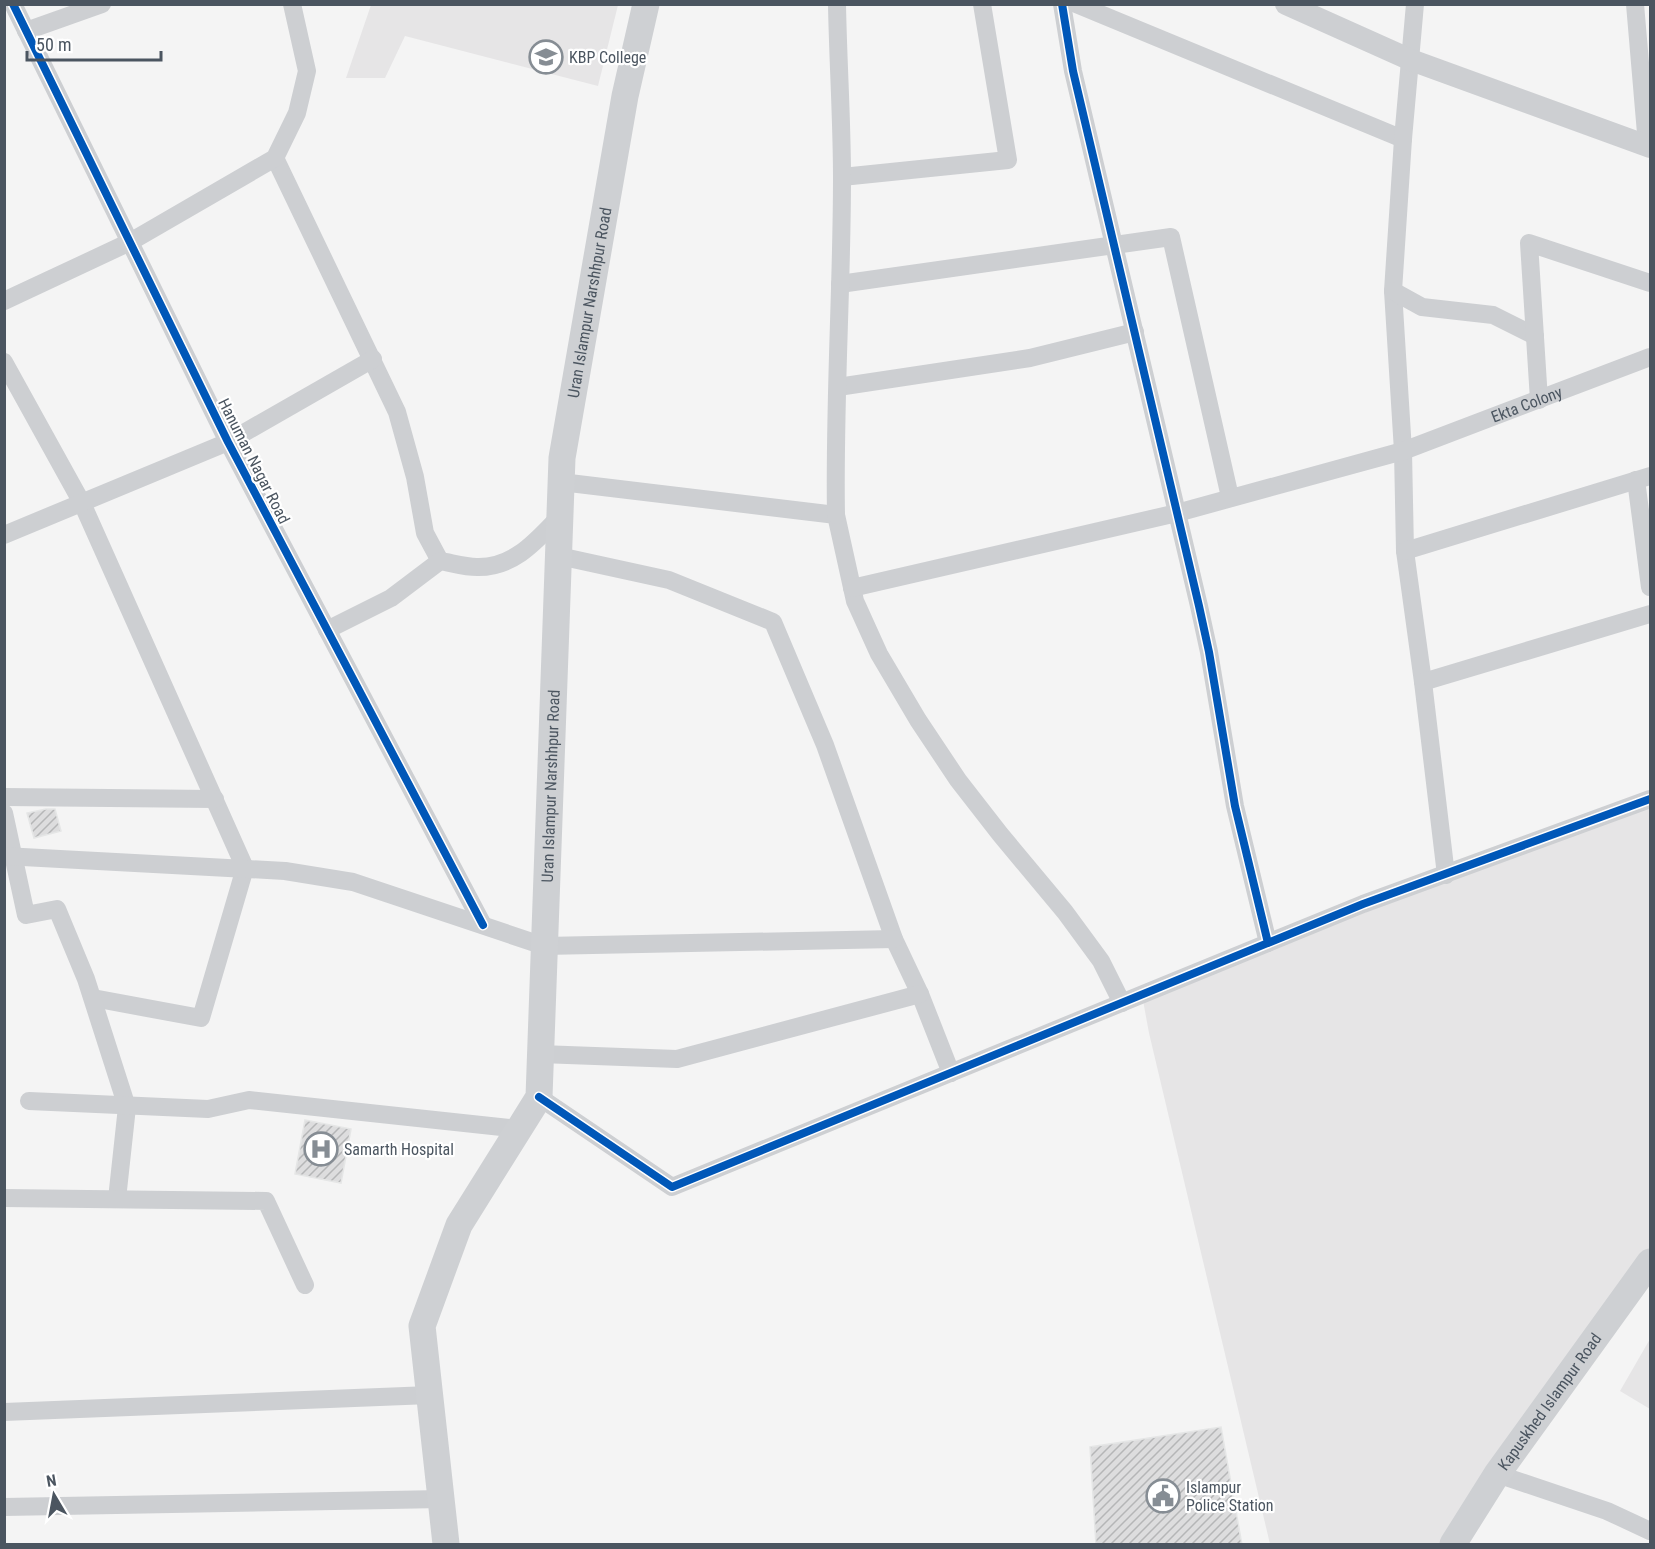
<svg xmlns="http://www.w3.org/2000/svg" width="1655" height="1549" font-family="'Roboto Condensed',sans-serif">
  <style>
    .education { fill: #e6e5e6 }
    .building { fill: url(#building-hatch); stroke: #e5e6e6; stroke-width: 1.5 }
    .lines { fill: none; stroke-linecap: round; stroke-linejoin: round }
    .minor { stroke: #cdcfd2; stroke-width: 18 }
    .tertiary { stroke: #cdcfd2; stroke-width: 22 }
    .secondary { stroke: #ced0d3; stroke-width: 27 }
    .cycleway-casing { stroke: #fff; stroke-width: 11 }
    .cycleway { stroke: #0057b8; stroke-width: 8 }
    .labels { text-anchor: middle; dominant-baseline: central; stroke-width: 4.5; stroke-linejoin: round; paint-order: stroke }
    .poi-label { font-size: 16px; fill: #4b5560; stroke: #fff; text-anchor: start }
    .street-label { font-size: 16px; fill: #4b5560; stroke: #fff }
  </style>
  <defs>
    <pattern id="building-hatch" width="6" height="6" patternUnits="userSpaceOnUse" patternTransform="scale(1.5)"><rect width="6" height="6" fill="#ddddde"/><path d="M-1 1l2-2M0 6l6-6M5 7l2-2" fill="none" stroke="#b5b6b7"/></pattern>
  </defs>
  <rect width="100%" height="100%" fill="#f4f4f4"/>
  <path class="education" d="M371,5V4L618,5L598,86L405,36L385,78H346Z
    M1650,800V1263L1447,1544H1270L1149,1033L1142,995Z
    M1650,1339V1409L1620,1391Z"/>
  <path class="building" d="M46,809H55L61,831L34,838L27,813Z
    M305,1120L351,1129L341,1183L295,1174Z
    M1221,1427L1242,1545H1096L1090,1447Z"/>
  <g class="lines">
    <g class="minor">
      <path d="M13,4L228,442L483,925"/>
      <path d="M1062,4L1073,71L1199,606L1209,652L1235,806L1268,943"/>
      <path d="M1076,4L1403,139"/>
      <path d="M1415,4L1403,139L1393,291L1403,451L1405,551L1423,682L1446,875"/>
      <path d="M1635,4L1647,145"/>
      <path d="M26,31L102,4"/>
      <path d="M275,158L397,412L415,477L425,533L440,561"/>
      <path d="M842,177L1008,160L982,4"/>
      <path d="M840,284L1171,237L1230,497"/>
      <path d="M1393,291L1422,307L1493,315L1535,336"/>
      <path d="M4,301L130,242L275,158L297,113L307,71L292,4"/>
      <path d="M4,362L82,503L245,868L201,1018L93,998"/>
      <path d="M838,387L1030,358L1135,332"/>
      <path d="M1539,400L1529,243L1650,283"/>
      <path d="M1636,480L1650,587"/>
      <path d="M561,482L836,515L855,601L879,654L918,720L958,780L1000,834L1065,912L1101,961L1122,1003"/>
      <path d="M836,515C834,402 842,290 842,178C842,120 838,62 837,4"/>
      <path d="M4,535L228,442L373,359"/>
      <path d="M1405,551L1650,476"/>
      <path d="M559,556L669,580L773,622L825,745L894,939L920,994L951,1073"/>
      <path id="s1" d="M852,588L1177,513L1403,451L1650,357"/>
      <path d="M327,630L391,598L440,561C452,563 465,567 477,567C514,568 537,540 560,516"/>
      <path d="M1423,682L1650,614"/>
      <path d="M4,797L215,799"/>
      <path d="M4,813L26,915L57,909L86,979L127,1107L117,1199"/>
      <path d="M4,856L285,871L353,882L544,946L894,939"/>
      <path d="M540,1054L677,1059L920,994"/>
      <path d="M539,1097L672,1187L1363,904L1650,799"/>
      <path d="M29,1101L208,1109L249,1100L519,1129"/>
      <path d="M4,1198L266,1201L305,1285"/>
      <path d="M4,1412L430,1395"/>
      <path d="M1497,1474L1607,1511L1650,1531"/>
      <path d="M4,1507L442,1499"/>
    </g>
    <path class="tertiary" d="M1286,4L1411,60L1650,147"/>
    <g class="secondary">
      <path id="s2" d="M446,1544L422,1326L459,1225L539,1097L562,458L625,96L646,4"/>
      <path id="s3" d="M1453,1544L1497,1474L1650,1262"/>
    </g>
    <defs>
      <path id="cycleway" d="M13,4L228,442L483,925
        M1062,4L1073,71L1199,606L1209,652L1235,806L1268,943
        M539,1097L672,1187L1363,904L1650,799"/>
    </defs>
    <use href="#cycleway" class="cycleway-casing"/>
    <use href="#cycleway" class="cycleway"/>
  </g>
  <defs>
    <symbol id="university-ring" viewBox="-11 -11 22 22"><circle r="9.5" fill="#fff" stroke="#868d94" stroke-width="1.5"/><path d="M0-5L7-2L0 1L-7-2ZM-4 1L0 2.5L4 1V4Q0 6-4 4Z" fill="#868d94"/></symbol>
    <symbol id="hospital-ring" viewBox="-11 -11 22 22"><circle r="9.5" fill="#fff" stroke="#868d94" stroke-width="1.5"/><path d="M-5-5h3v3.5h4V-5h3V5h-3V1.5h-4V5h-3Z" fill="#868d94"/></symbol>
    <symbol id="civic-ring" viewBox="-11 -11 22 22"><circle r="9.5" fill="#fff" stroke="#868d94" stroke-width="1.5"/><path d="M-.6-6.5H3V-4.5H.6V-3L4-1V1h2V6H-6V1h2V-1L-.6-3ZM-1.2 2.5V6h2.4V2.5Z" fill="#868d94"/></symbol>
  </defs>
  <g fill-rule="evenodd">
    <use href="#university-ring" x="527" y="38" width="38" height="38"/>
    <use href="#hospital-ring" x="302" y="1130" width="38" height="38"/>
    <use href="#civic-ring" x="1144" y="1477" width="38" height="38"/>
  </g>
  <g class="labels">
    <g class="poi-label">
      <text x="569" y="57">KBP College</text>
      <text x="344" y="1149">Samarth Hospital</text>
      <text x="1186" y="1487">Islampur<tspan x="1186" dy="18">Police Station</tspan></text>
    </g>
    <g class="street-label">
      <text stroke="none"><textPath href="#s2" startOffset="1275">Uran Islampur Narshhpur Road</textPath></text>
      <text stroke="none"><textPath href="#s1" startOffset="700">Ekta Colony</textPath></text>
      <text transform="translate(254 461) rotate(63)">Hanuman Nagar Road</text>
      <text stroke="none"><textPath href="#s2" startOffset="789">Uran Islampur Narshhpur Road</textPath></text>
      <text stroke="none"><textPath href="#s3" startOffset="172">Kapuskhed Islampur Road</textPath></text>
    </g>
  </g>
  <rect width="1655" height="1549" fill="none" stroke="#4b5560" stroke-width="12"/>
  <g transform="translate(54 1495) rotate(350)" stroke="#ffffff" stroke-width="4.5" paint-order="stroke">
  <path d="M0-4.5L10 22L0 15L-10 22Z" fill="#4b5560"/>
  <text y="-9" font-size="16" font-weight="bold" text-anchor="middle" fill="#4b5560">N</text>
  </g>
  <path d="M27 51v9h134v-9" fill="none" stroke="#4b5560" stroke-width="3"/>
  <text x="36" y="51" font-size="18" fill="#4b5560" stroke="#ffffff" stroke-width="4.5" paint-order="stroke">50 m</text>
</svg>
